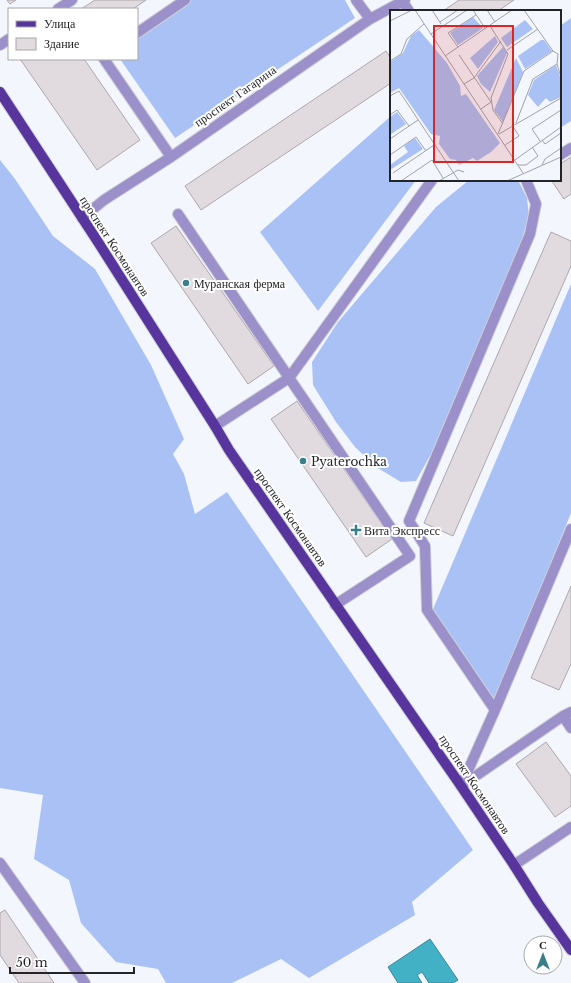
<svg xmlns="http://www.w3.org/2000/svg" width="571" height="983" font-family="'Libre Baskerville',serif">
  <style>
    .forest { fill: #a9c1f4 }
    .water { fill: #42b1c5; stroke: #398796 }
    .building { fill: #e1dbe0; stroke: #ada8ad }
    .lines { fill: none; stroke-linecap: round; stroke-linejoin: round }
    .minor-casing { stroke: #ced0d6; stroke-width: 12 }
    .major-casing { stroke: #ced0d6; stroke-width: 12 }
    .minor { stroke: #9c90ca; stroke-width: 10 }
    .major { stroke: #57359d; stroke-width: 10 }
    .poi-dot { fill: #387f89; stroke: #fff; stroke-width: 1.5 }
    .labels { text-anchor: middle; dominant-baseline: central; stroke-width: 4; stroke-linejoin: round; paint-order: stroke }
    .street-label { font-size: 12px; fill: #232427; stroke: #fff }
    .poi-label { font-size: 12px; fill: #232427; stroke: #fff; text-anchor: start }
    .inset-road { fill: none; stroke: #a0a2a7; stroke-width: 1 }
    .view { fill: #d62828; fill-opacity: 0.15; stroke: #d62828; stroke-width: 2 }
    .inset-edge { fill: none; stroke: #232427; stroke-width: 2 }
  </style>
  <rect width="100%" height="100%" fill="#f3f6fd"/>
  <path class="forest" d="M189,0H345L355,18L175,138L120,59H137V35Z
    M571,18V121L560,128V26Z
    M391,116V180H416L318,311L260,232Z
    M0,160L15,179L53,236L95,269L151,365L184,439L173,454L184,474L195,514L227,492L473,850L412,902L415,915L309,978L281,959L232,983H166L158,969L116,962L81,923L69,880L34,859L43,795L0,788Z
    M469,180H518L527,198L529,216L521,242L432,452L416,481L401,482L376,467L355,447L336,422L313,385L312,362L338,322L436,207Z
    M571,284V513L495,700L433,609Z"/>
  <path class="water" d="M430,939L458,980L453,983H429L422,972L417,975L422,983H398L388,967Z"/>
  <path class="building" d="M7,0H16L10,4Z
    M95,0H146L133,9H81Z
    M459,0H514L498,11H443Z
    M386,51L391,58V83L201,210L185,186Z
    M20,59H84L140,140L97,170Z
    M571,157V194L564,199L551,180H560V164Z
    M176,226L274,366L248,384L151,243Z
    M551,232L571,241V266L453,536L424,523Z
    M297,401L392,539L366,557L271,419Z
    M571,586V664L559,690L531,678Z
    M546,742L571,776V806L555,817L516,764Z
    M5,910L54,983H19L0,955V913Z"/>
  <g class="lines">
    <defs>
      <path id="minor" d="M356,0L370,19
        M403,2L409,11
        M58,9L72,0
        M137,33L185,0
        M0,45L9,39
        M104,59L171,157
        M560,155L571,148
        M178,214L410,556L335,605
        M82,218L104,200L171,157L370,19L405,0
        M215,426L289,378L432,180
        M495,710L427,610L425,546L409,521L530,234L536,204L526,180
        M563,716L571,728
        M461,786L495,710L571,529
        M461,786L563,716L571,712
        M0,863L85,983
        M514,865L571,827"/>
      <path id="major" d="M0,92L98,242L215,426L229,450L461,786L514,865L538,903L571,950"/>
    </defs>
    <use href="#minor" class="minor-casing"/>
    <use href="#major" class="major-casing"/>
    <use href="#minor" class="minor"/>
    <use href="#major" class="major"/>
  </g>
  <g class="poi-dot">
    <circle cx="186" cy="283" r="4"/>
    <circle cx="303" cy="461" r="4"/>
    <path d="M354 524h4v4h4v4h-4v4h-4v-4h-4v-4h4z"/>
  </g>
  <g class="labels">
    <g class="street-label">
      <text transform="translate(235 96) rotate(-35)">проспект Гагарина</text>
      <text transform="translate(115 246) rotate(57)">проспект Космонавтов</text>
      <text transform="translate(291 517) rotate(55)">проспект Космонавтов</text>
      <text transform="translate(475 784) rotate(56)">проспект Космонавтов</text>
    </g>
    <g class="poi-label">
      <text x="194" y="283">Муранская ферма</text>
      <text x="311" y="461">Pyaterochka</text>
      <text x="364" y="530">Вита Экспресс</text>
    </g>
  </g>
  <g transform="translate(390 10)">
    <rect width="171" height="171" fill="#f3f6fd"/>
    <path d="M83,7L93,18L68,35L60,23ZM135,10L143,19L117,37L111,28ZM29,20L57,53L70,76L71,86L76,84L110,133L101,142L87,151L83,148L69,155L66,150L60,149L49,134L50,126L41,124L9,78L0,83V52L13,43L21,26ZM105,26L108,32L88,59L80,48ZM151,30H154L162,41L135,59L128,46ZM113,37L117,43L100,82L91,74L87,66ZM126,48L133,62L113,112L104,100ZM166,55L171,69V87L160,92L156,88L148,97L138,85L144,70ZM7,102L16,114L0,125V107ZM25,128L33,139L0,160V155L18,142L14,136Z" fill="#a9c1f4"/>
    <path class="inset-road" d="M25,0L133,163M42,0L51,14M83,0L95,18M97,0L105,12M0,11L22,0M50,12L68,0M100,16L118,44L101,88L103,100L113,114M41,24L77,0M68,37L58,23L86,5M117,40L148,19M163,41L168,44L167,54L171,67M69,45L101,92L91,99M55,46L122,0M0,51L11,44L17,29L34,14M74,74L84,68L111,31M0,86L9,81L69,171M0,105L7,100L19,116M126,113L143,69L167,54M108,124L134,61L163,41L134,0M109,124L171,88M0,129L28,110M152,130L155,134L171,123M150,131L142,119L171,100M115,135L129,126L122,115M0,145L26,127L36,141M125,150L171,117M128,155H136L148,146L142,137M152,155L155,149L171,138M3,163L44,135M11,171L42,150L53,168M49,171L68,160L74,162M117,171L171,147"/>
    <path class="view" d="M44,16H123V152H44Z"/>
    <rect width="171" height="171" class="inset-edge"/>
  </g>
  <rect x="8" y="8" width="130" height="52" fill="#ffffff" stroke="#a7a7a9"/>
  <rect x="16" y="21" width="20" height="6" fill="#57359d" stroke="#a7a7a9"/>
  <text x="44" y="28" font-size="12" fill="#232427">Улица</text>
  <rect x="16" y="38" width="20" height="12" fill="#e1dbe0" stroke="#a7a7a9"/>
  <text x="44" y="48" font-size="12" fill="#232427">Здание</text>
  <g transform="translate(543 955)"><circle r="19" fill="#ffffff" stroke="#a7a7a9"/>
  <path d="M0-3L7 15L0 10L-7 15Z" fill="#387f89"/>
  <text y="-6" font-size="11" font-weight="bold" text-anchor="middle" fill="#232427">С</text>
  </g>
  <path d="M10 967v6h124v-6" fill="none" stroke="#232427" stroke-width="2"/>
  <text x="16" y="967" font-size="12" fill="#232427" stroke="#ffffff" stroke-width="3" paint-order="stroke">50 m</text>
</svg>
